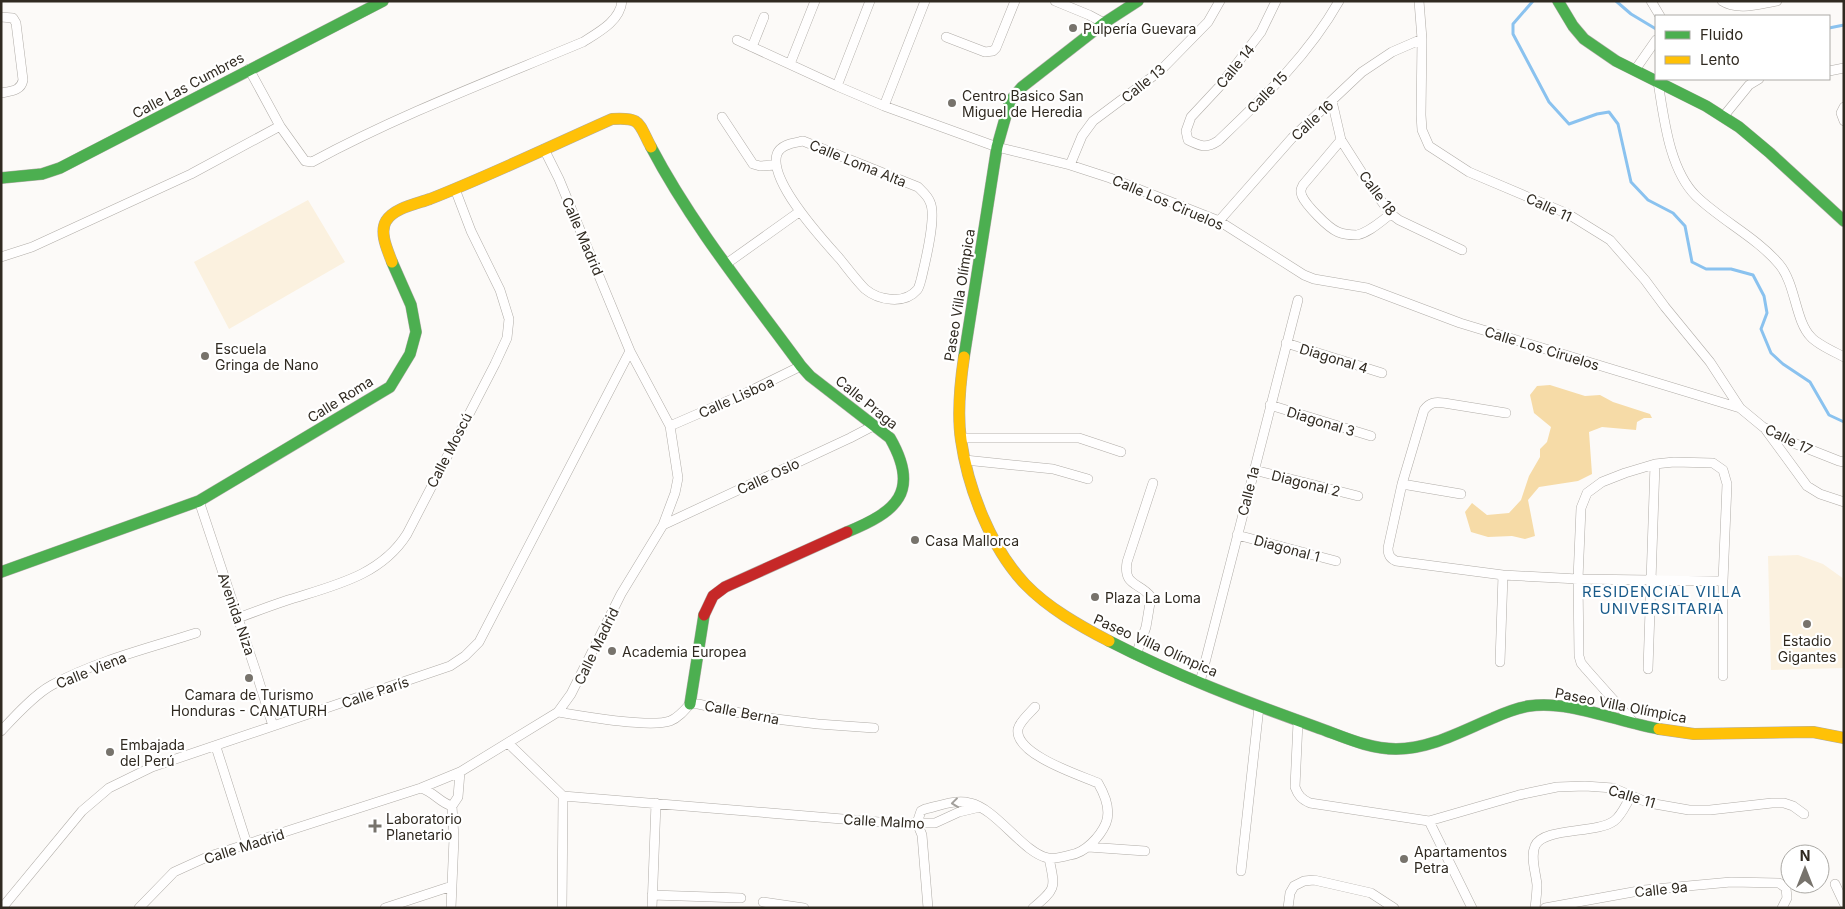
<svg xmlns="http://www.w3.org/2000/svg" width="1845" height="909" font-family="Inter,sans-serif">
  <style>
    .green { fill: #fbf1df }
    .forest { fill: #f6dba7 }
    .lines { fill: none; stroke-linecap: round; stroke-linejoin: round }
    .stream { stroke: #8ac2ef; stroke-width: 3 }
    .street-casing { stroke: #b0aca7; stroke-width: 10 }
    .fast-casing { stroke: #b0aca7; stroke-width: 12 }
    .slow-casing { stroke: #b0aca7; stroke-width: 12 }
    .jam-casing { stroke: #b0aca7; stroke-width: 12 }
    .street { stroke: #fffefe; stroke-width: 9 }
    .fast { stroke: #4caf50; stroke-width: 11 }
    .slow { stroke: #ffc107; stroke-width: 11 }
    .jam { stroke: #c62828; stroke-width: 11 }
    .oneway { stroke: #a29f9b }
    .poi-dot { fill: #77736c; stroke: #fff; stroke-width: 2 }
    .labels { text-anchor: middle; dominant-baseline: central; stroke-width: 4.5; stroke-linejoin: round; paint-order: stroke }
    .poi-label { font-size: 14px; fill: #302a21; stroke: #fff; text-anchor: start }
    .street-label { font-size: 14px; fill: #302a21; stroke: #fff }
    .neighbourhood-label { font-size: 15px; letter-spacing: 1px; fill: #1a5b8a; stroke: #fff }
  </style>
  <rect width="100%" height="100%" fill="#fcfaf8"/>
  <path class="green" d="M308,200L345,262L229,329L194,262Z
    M1798,555L1823,564L1844,579V668L1771,670L1768,556Z"/>
  <path class="forest" d="M1550,385L1585,396L1600,395L1613,402L1650,414L1652,418H1644L1637,422L1636,430L1602,427L1589,432L1592,474L1578,481L1539,487L1528,500L1535,536L1525,539L1512,536L1488,537L1471,532L1465,512L1472,503L1487,515L1509,513L1521,500L1529,476L1540,457V449L1547,442L1551,427L1534,413L1530,395L1537,386Z"/>
  <g class="lines">
    <path class="stream" d="M1533,1L1513,24V34L1549,102L1569,124L1597,114L1609,112L1618,124L1631,182L1648,200L1673,213L1685,226L1692,262L1706,269H1731L1753,275L1764,296L1767,313L1761,329L1771,353L1783,364L1810,382L1829,415L1844,422
      M1616,1L1631,14L1656,29
      M1829,28L1844,25"/>
    <defs>
      <path id="street" d="M1055,1L1089,15L1104,23
        M1276,1L1261,32L1219,87L1191,117L1186,131L1188,140C1200,146 1206,149 1218,141C1263,98 1308,56 1339,1
        M1419,1L1422,39L1421,115L1422,130L1429,146L1469,172L1568,214L1610,240L1645,280L1665,307L1710,362L1740,408L1763,427L1796,444L1839,461L1844,462
        M1651,1L1660,16
        M1722,1C1738,11 1759,4 1777,1
        M1,17L13,18L16,23L23,80C21,91 11,91 1,93
        M946,37L985,52L993,51L996,48L1015,1
        M737,40L837,86L884,106L997,147L1070,165L1110,178L1219,221L1304,275L1314,279L1367,288L1460,323L1740,408
        M752,47L764,17
        M790,64L815,1
        M249,69L280,126L305,161L312,162C399,115 492,80 583,42C599,32 620,21 622,1
        M1635,70L1656,40
        M1829,71L1844,68
        M1658,82C1664,118 1669,169 1696,196C1722,221 1756,237 1779,264C1796,284 1795,321 1811,337C1818,345 1835,352 1844,357
        M837,86L870,1
        M1332,101L1341,140L1371,187L1391,214L1399,220L1462,250
        M884,106L925,1
        M1844,107L1841,113L1844,121
        M722,117L753,164L760,166L776,165
        M1723,117L1749,85L1759,79
        M1341,140L1303,185C1301,189 1300,191 1302,196C1306,205 1328,228 1338,232C1343,234 1352,235 1357,235C1370,232 1381,221 1391,214
        M803,141L918,187C922,191 928,196 930,202C937,216 925,263 921,280C920,283 919,288 917,290C904,305 878,300 865,289C856,280 848,269 840,259C823,240 768,181 777,154C781,144 794,143 803,141Z
        M1070,165L1082,136L1093,121L1160,71L1208,22L1220,1
        M1219,221L1292,138L1362,72L1392,52L1422,39
        M1,257L32,247L191,174L280,126
        M726,264L799,212
        M1286,343L1382,373
        M1270,405L1371,436
        M1506,413L1444,403C1435,402 1430,402 1424,410L1402,484L1388,548C1388,555 1390,558 1396,561L1503,575L1578,579L1723,581
        M670,426L746,393L801,366
        M1766,430L1807,486L1820,494L1844,502
        M961,438H1079L1121,452
        M965,460L1053,469L1088,479
        M1254,470L1358,496
        M1402,484L1461,494
        M199,501L256,672L273,726
        M663,525L850,438L873,426
        M1237,535L1336,561
        M238,618C254,612 270,606 285,601C331,586 380,577 407,534L495,364L507,338L509,319L500,290L471,231L455,189
        M1136,655L1146,627L1151,597C1140,582 1123,587 1127,562L1153,483
        M1500,662L1503,575
        M1648,669L1655,464
        M1200,682L1298,300
        M558,712C582,716 649,728 670,721C678,718 684,711 690,704H698L759,717L818,724L874,728
        M1298,722L1295,787C1298,795 1301,799 1310,803L1429,821L1519,795L1557,787L1585,786L1613,788L1649,803L1689,810H1710L1772,803H1784L1793,806L1804,814
        M1635,724L1586,669L1581,663L1579,656L1578,579L1581,508L1587,493L1602,482L1625,473L1655,464L1674,462L1713,463L1723,470L1727,484L1723,581V676
        M1,731C14,717 35,694 52,685C96,661 149,648 196,633
        M508,743L563,796L891,823H935L959,812L980,807
        M216,747L247,844
        M421,788C434,792 440,803 452,806
        M1429,821L1472,908
        M1088,847L1145,851
        M1241,871L1259,707
        M1835,884L1844,903
        M652,895L741,898
        M763,902L804,908
        M2,908L82,811L109,788L152,767L450,666L465,656L479,642L630,351
        M139,908L174,872L207,857L421,788L460,772L558,712L571,694L621,594L663,525L675,493L678,478L670,426L630,351L559,179L544,149
        M385,908L452,886
        M451,908L454,838L452,806L458,797L460,772
        M562,908L563,796
        M652,908L656,803
        M928,908L922,835L917,823L921,811L925,809C939,806 956,799 970,803C997,809 1023,853 1048,858C1054,859 1063,857 1070,855C1085,853 1100,837 1106,823C1111,810 1105,795 1098,783C1079,775 1014,754 1018,729C1020,721 1030,713 1035,707
        M1033,908C1057,888 1055,888 1049,858
        M1288,908L1290,893L1294,886L1304,881L1314,880L1371,893L1394,908
        M1535,908C1536,900 1537,892 1537,885C1536,873 1530,857 1535,846C1543,827 1596,834 1614,821C1622,815 1626,804 1631,796
        M1545,908L1644,890L1731,882L1779,883L1786,888L1787,898L1782,908"/>
      <path id="fast" d="M1558,1L1573,26L1584,39L1616,61L1706,106L1739,127L1770,153L1844,221
        M651,147C692,225 749,295 801,366L810,376L890,438C921,492 896,512 847,532
        M1,178L42,174L60,168L383,1
        M964,357L997,147L1010,101L1022,87L1104,23L1138,1
        M1,572L199,501L390,387L410,354L416,332L411,305L392,262
        M1109,641C1175,675 1246,702 1316,727C1342,736 1368,749 1396,749C1430,749 1462,731 1493,718C1504,713 1517,708 1529,706C1570,700 1618,722 1659,729
        M690,704L704,615"/>
      <path id="slow" d="M392,262C388,251 379,233 386,221C394,208 416,204 430,199C491,175 551,146 612,119C642,117 638,123 651,147
        M964,357C960,384 957,413 961,440C968,489 991,548 1025,584C1048,608 1080,626 1109,641
        M1659,729L1694,734L1813,732L1844,738"/>
      <path id="jam" d="M704,615L713,596L725,587L847,532"/>
    </defs>
    <use href="#street" class="street-casing"/>
    <use href="#fast" class="fast-casing"/>
    <use href="#slow" class="slow-casing"/>
    <use href="#jam" class="jam-casing"/>
    <use href="#street" class="street"/>
    <use href="#fast" class="fast"/>
    <use href="#slow" class="slow"/>
    <use href="#jam" class="jam"/>
  </g>
  <defs><path id="oneway-chevron" d="M-2-3.5L2.5 0L-2 3.5" fill="none" stroke-width="1.6" stroke-linecap="round" stroke-linejoin="round" transform="scale(1.25)"/></defs>
  <use class="oneway" href="#oneway-chevron" transform="translate(955 803) rotate(173)"/>
  <g class="poi-dot">
    <circle cx="1073" cy="28" r="5"/>
    <circle cx="952" cy="103" r="5"/>
    <circle cx="205" cy="356" r="5"/>
    <circle cx="915" cy="540" r="5"/>
    <circle cx="1095" cy="597" r="5"/>
    <circle cx="1807" cy="624" r="5"/>
    <circle cx="612" cy="651" r="5"/>
    <circle cx="249" cy="678" r="5"/>
    <circle cx="110" cy="752" r="5"/>
    <path d="M372.5 818.5h5v5h5v5h-5v5h-5v-5h-5v-5h5z"/>
    <circle cx="1404" cy="859" r="5"/>
  </g>
  <g class="labels">
    <g class="poi-label">
      <text x="1083" y="28">Pulpería Guevara</text>
      <text x="962" y="95">Centro Basico San<tspan x="962" dy="16">Miguel de Heredia</tspan></text>
      <text x="215" y="348">Escuela<tspan x="215" dy="16">Gringa de Nano</tspan></text>
      <text x="925" y="540">Casa Mallorca</text>
      <text x="1105" y="597">Plaza La Loma</text>
      <text x="1807" y="640" text-anchor="middle">Estadio<tspan x="1807" dy="16">Gigantes</tspan></text>
      <text x="622" y="651">Academia Europea</text>
      <text x="249" y="694" text-anchor="middle">Camara de Turismo<tspan x="249" dy="16">Honduras - CANATURH</tspan></text>
      <text x="120" y="744">Embajada<tspan x="120" dy="16">del Perú</tspan></text>
      <text x="386" y="818">Laboratorio<tspan x="386" dy="16">Planetario</tspan></text>
      <text x="1414" y="851">Apartamentos<tspan x="1414" dy="16">Petra</tspan></text>
    </g>
    <g class="street-label">
      <text transform="translate(1235 66) rotate(-51)">Calle 14</text>
      <text transform="translate(1143 83) rotate(-39)">Calle 13</text>
      <text transform="translate(188 85) rotate(-28)">Calle Las Cumbres</text>
      <text transform="translate(1267 92) rotate(-46)">Calle 15</text>
      <text transform="translate(1312 120) rotate(-43)">Calle 16</text>
      <text transform="translate(858 163) rotate(22)">Calle Loma Alta</text>
      <text transform="translate(1378 193) rotate(53)">Calle 18</text>
      <text transform="translate(1168 202) rotate(23)">Calle Los Ciruelos</text>
      <text transform="translate(1549 207) rotate(25)">Calle 11</text>
      <text transform="translate(583 236) rotate(67)">Calle Madrid</text>
      <text transform="translate(959 295) rotate(-81)">Paseo Villa Olímpica</text>
      <text transform="translate(1542 348) rotate(17)">Calle Los Ciruelos</text>
      <text transform="translate(1334 358) rotate(17)">Diagonal 4</text>
      <text transform="translate(736 397) rotate(-24)">Calle Lisboa</text>
      <text transform="translate(340 399) rotate(-32)">Calle Roma</text>
      <text transform="translate(867 402) rotate(39)">Calle Praga</text>
      <text transform="translate(1321 421) rotate(17)">Diagonal 3</text>
      <text transform="translate(1789 439) rotate(26)">Calle 17</text>
      <text transform="translate(449 450) rotate(-63)">Calle Moscú</text>
      <text transform="translate(768 476) rotate(-25)">Calle Oslo</text>
      <text transform="translate(1306 483) rotate(14)">Diagonal 2</text>
      <text transform="translate(1248 491) rotate(-76)">Calle 1a</text>
      <text transform="translate(1287 548) rotate(15)">Diagonal 1</text>
      <text transform="translate(237 614) rotate(71)">Avenida Niza</text>
      <text transform="translate(1156 645) rotate(24)">Paseo Villa Olímpica</text>
      <text transform="translate(596 646) rotate(-64)">Calle Madrid</text>
      <text transform="translate(91 670) rotate(-22)">Calle Viena</text>
      <text transform="translate(375 692) rotate(-19)">Calle París</text>
      <text transform="translate(1621 705) rotate(11)">Paseo Villa Olímpica</text>
      <text transform="translate(742 712) rotate(11)">Calle Berna</text>
      <text transform="translate(1632 796) rotate(17)">Calle 11</text>
      <text transform="translate(884 821) rotate(3)">Calle Malmo</text>
      <text transform="translate(244 846) rotate(-18)">Calle Madrid</text>
      <text transform="translate(1661 889) rotate(-6)">Calle 9a</text>
    </g>
    <g class="neighbourhood-label">
      <text x="1662" y="591">RESIDENCIAL VILLA<tspan x="1662" dy="17">UNIVERSITARIA</tspan></text>
    </g>
  </g>
  <rect width="1845" height="909" fill="none" stroke="#302a21" stroke-width="5"/>
  <rect x="1655" y="15" width="175" height="65" fill="#ffffff" stroke="#acaaa6"/>
  <rect x="1665" y="31" width="25" height="8" fill="#4caf50" stroke="#acaaa6"/>
  <text x="1700" y="40" font-size="15" fill="#302a21">Fluido</text>
  <rect x="1665" y="56" width="25" height="8" fill="#ffc107" stroke="#acaaa6"/>
  <text x="1700" y="65" font-size="15" fill="#302a21">Lento</text>
  <g transform="translate(1805 869)"><circle r="24" fill="#ffffff" stroke="#acaaa6"/>
  <path d="M0-4L9 19L0 12L-9 19Z" fill="#77736c"/>
  <text y="-8" font-size="14" font-weight="bold" text-anchor="middle" fill="#302a21">N</text>
  </g>
</svg>
